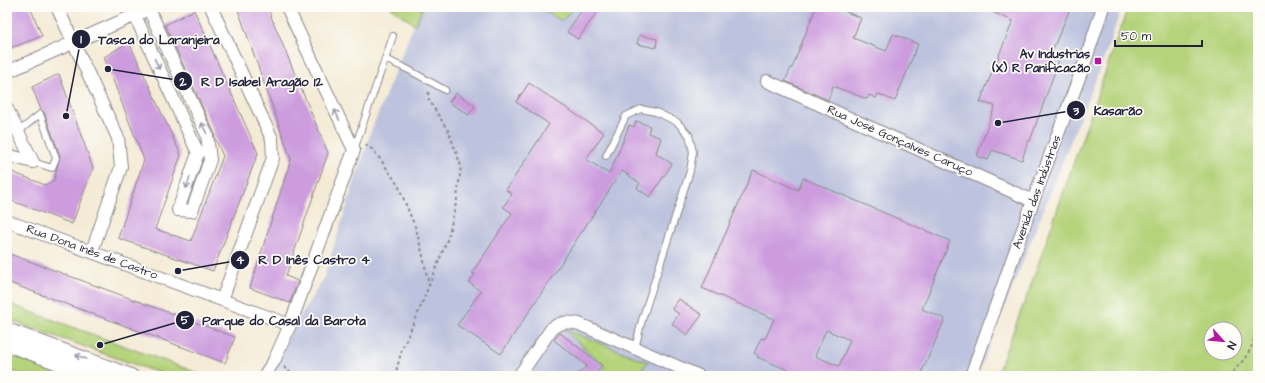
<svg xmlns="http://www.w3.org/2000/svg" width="1265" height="383" font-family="'Architects Daughter',sans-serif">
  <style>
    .industrial { fill: #bdc3de }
    .green { fill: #b4d37a; stroke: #6b7a5a; fill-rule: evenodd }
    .building { fill: #cc9cde; fill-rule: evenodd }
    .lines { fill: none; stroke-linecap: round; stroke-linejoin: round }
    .service-casing { stroke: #8b8688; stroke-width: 8 }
    .minor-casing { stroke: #8b8688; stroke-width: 14 }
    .tertiary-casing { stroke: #8b8688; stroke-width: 16 }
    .path { stroke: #8b8688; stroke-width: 2; stroke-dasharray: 3 3; stroke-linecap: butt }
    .service { stroke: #fff; stroke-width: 6 }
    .minor { stroke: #fff; stroke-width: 12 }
    .tertiary { stroke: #fff; stroke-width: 14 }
    .oneway { stroke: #9c9ca7 }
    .poi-dot { fill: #b5179e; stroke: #fdfcf7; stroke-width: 1.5 }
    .labels { text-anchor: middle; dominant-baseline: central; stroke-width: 3.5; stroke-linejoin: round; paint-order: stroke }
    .poi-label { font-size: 12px; font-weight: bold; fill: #22223b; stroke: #fdfcf7; text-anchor: end }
    .street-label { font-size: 12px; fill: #22223b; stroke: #fdfcf7 }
    .leader { fill: none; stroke: #22223b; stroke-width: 1.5 }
    .callout-dot { fill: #22223b; stroke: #fdfcf7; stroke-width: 1.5 }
    .mark-label { font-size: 12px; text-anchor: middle; font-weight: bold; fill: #fff }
    .callout-label { font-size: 13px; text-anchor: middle; font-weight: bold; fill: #22223b; stroke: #fdfcf7; stroke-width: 3.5; stroke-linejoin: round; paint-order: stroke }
  </style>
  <rect width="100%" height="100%" fill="#fdfcf7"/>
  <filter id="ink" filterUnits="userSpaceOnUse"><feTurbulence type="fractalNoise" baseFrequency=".025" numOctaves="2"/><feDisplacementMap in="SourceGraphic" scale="8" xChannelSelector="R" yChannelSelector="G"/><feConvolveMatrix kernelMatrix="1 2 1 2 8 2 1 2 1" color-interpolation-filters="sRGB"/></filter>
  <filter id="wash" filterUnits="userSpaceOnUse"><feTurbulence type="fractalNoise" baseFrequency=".012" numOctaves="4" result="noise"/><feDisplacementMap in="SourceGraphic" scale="16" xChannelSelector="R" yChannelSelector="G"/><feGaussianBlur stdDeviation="0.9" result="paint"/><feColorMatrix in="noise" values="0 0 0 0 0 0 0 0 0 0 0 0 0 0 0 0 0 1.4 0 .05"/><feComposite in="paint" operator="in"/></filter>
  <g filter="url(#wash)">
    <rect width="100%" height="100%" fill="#f4ebd6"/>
    <path class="industrial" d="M421,7H537L562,21L574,7H1122L1106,53L977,376H264L324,277L371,131Z"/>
    <path class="green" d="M390,7H423L415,25Z
      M537,7H574L562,21Z
      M1128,7H1258V376H996L1031,285ZM1211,329H1235V353H1211Z
      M7,303L206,376H178L150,370L7,319Z
      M564,329L648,362L636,376H597L605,367Z
      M7,354L67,376H25L7,369Z"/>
    <g id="blocks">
      <path class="building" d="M7,7H30L42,36L11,48L7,40Z
        M237,7H267L328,153L286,276L298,281L290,303L250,288L291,159Z
        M584,7H601L578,39L567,32Z
        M816,7H834L861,18L853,38L886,51L893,34L918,44L895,101L878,94L876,98L869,95L867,99L833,86L828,100L785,81L791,68H792Z
        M981,7H1071L1051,53L1060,57L1030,141H1028L1022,160L992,150L988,160L977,156L995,106L980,102L1013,21Z
        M194,10L258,153L213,271L118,238L144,160L104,57L129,42L181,155L155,229L191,241L223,156L215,138L214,132L165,25Z
        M639,35L657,39L656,48L637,44Z
        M59,74L93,168L72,224L7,199V170L45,185L54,180L60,156L44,112L41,110L32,87Z
        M529,83L604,133L586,159L609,174L622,144L629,125L634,127L636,121L650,126L648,133L661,138L656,153L672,164L650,197L637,188L640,183L622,171L501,354L457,325L481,291L469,283L475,274L472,273L512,213L503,207L512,194L506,190L549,124L516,102Z
        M456,93L475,106L469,115L449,102Z
        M753,170L798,190L803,178L950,241L922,309L945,319L920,376H802L757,357L758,355L754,353L761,338L765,339L774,319L702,288ZM826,330L850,340L839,366L815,356Z
        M7,253L235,337L225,363L7,282Z
        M679,299L702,315L687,335L672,324L679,314L672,309Z
        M560,333L602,365L594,376H575L587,366L554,340Z"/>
    </g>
  </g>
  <g filter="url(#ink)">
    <use href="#blocks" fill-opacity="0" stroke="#8b8688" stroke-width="1"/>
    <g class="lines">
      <defs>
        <path id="service" d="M385,59L409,70L445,90
          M18,132L40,114L56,158L52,168L33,162
          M354,150L393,36
          M606,156L626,116L641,109L656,112L677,122L689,135L693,152L690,171L642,320L635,348"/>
        <path id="minor" d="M57,7L118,138L121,167L92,251
          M131,7L198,153L178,210L192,211L210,160L207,135L148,7
          M211,7L272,139L273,158L222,300
          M7,72L142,12
          M767,81L1033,201
          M7,109L33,162L7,155
          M7,221L290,325
          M264,376L274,361L290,325L354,150L287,7
          M519,376L552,328C561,322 568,321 579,324L699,376
          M971,376L1033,201L1086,59L1103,7"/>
        <path id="tertiary" d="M7,330L131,376
          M7,344L94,376"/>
      </defs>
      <use href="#service" class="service-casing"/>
      <use href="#minor" class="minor-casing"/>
      <use href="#tertiary" class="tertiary-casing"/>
      <path class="path" d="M365,145L372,149L381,160L398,185L416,229L422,252L429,285
        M284,367L294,376
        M395,376L402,349L418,313L448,238L457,199L461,166L449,132L429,100L428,90
        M1229,376C1236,368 1246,359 1251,348C1256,337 1257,317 1258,304"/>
      <use href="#service" class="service"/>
      <use href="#minor" class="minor"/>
      <use href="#tertiary" class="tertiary"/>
    </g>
    <defs><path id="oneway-shaft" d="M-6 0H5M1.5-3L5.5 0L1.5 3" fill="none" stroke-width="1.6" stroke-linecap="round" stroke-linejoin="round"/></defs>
    <g class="oneway">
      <use href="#oneway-shaft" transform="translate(157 64) rotate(65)"/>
      <use href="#oneway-shaft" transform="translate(337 115) rotate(-115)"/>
      <use href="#oneway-shaft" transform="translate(204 128) rotate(-115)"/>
      <use href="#oneway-shaft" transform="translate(188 183) rotate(109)"/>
      <use href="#oneway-shaft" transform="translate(81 357) rotate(-160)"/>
    </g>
  </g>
  <rect class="poi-dot" x="1094" y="57" width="8" height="8" rx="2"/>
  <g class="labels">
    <g class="poi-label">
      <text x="1090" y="54">Av Industrias<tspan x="1090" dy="14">(X) R Panificacão</tspan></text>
    </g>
    <g class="street-label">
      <text transform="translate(900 141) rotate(24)">Rua José Gonçalves Caruço</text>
      <text transform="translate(1037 192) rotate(-70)">Avenida das Indústrias</text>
      <text transform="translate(92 252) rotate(20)">Rua Dona Inês de Castro</text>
    </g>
  </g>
  <path class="leader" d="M66 116L81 39M108 69L183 81M998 123L1076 110M178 271L240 260M100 345L185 320"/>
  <g class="callout-dot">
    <circle cx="66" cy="116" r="4"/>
    <circle cx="108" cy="69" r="4"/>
    <circle cx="998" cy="123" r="4"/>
    <circle cx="178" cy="271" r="4"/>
    <circle cx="100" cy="345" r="4"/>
    <circle cx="81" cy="39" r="10"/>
    <circle cx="183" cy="81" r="10"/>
    <circle cx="1076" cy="110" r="10"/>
    <circle cx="240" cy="260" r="10"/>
    <circle cx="185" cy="320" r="10"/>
  </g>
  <g class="mark-label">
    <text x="81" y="43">1</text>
    <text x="183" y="86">2</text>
    <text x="1076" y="115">3</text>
    <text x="240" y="264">4</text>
    <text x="185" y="324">5</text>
  </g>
  <g class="callout-label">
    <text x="159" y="44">Tasca do Laranjeira</text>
    <text x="262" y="86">R D Isabel Aragão 12</text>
    <text x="1118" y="115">Kasarão</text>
    <text x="314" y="264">R D Inês Castro 4</text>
    <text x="284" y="325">Parque do Casal da Barota</text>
  </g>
  <rect width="1265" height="383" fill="none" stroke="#fdfcf7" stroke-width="24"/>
  <g transform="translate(1223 341) rotate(117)"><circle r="19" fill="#fdfcf7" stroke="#a5a5ac"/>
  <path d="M0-3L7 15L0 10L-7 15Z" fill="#b5179e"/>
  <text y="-6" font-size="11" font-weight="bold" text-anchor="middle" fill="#22223b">N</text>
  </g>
  <path d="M1115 40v6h87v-6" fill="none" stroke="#22223b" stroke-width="2"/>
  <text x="1121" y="40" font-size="12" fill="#22223b" stroke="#fdfcf7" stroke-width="3" paint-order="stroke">50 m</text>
</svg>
